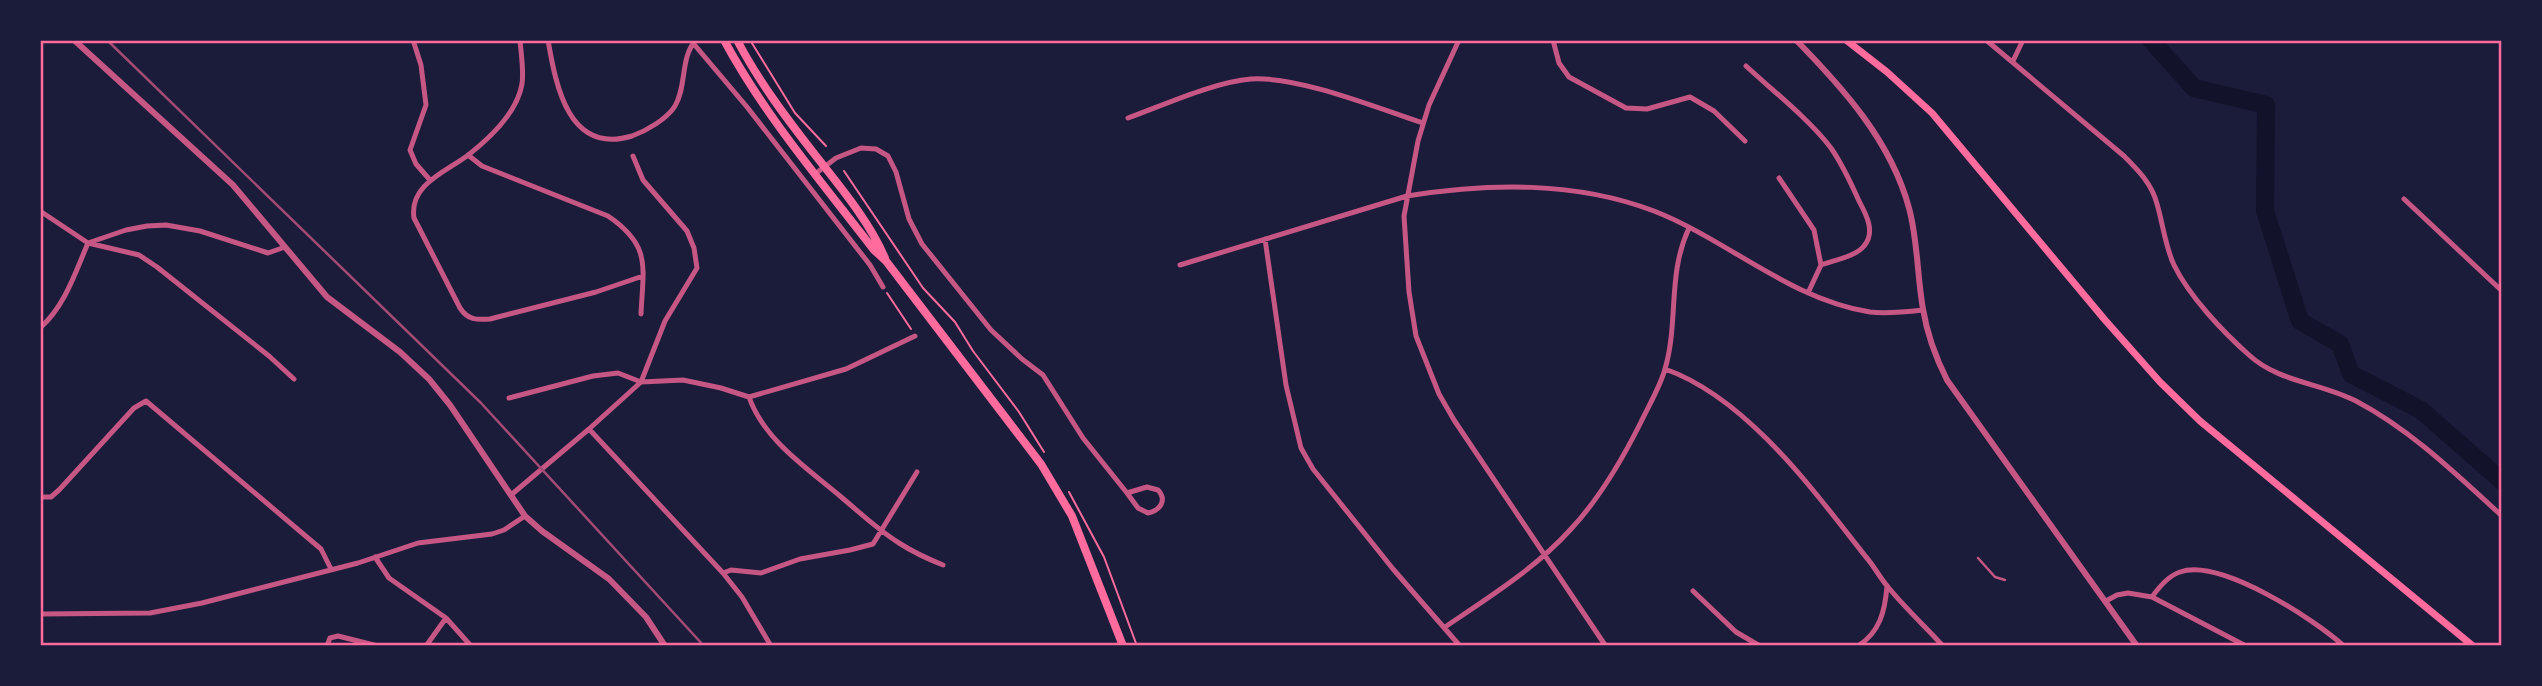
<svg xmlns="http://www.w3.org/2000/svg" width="2542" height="686" font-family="'Fira Sans',sans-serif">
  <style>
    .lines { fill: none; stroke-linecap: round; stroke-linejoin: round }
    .river { stroke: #12122b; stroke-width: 18 }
    .path { stroke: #ff6b9d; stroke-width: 2 }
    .service { stroke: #c65784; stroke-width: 2.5 }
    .minor { stroke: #c65784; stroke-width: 5 }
    .tertiary { stroke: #c65784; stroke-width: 6 }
    .secondary { stroke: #ff6b9d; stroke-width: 7 }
    .primary { stroke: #ff6b9d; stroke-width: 8 }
    .rail { stroke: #a44b75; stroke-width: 2.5 }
    .neatline { fill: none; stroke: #ff6b9d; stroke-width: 2.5 }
  </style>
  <rect width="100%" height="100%" fill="#1b1b3a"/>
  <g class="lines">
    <path class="river" d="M2151,40L2194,88L2266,105L2265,211L2300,321L2340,344L2351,374L2421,410L2502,481"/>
    <path class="path" d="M750,40L795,113L826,146
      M844,171L923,288L955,322L973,351L1019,412L1044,452
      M887,293L911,329
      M1069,492L1104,557L1137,646"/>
    <path class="service" d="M1978,558L1995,577L2005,580"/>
    <path class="minor" d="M413,40L421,65L426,105L410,150L416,164L430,180
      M520,40C521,54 524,70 522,84C517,113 489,139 467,156C445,172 409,185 414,218L460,308C468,320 476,320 490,319L596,292L643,276
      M548,40C556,87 569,155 632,136C646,131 667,119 675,106C687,86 680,57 696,40
      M1459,40L1429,105L1418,141L1404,216L1409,292L1416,336L1439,394L1454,420L1605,645
      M1553,40L1559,63L1569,77L1626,108L1647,109L1690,97L1714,111L1745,141
      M1986,40L2124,156C2138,170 2152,184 2157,204C2163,224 2165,246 2174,265C2189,296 2223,332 2249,355C2278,382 2321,383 2356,401C2411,430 2456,474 2502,516
      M693,43L747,107L870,265L883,287
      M2013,61L2023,40
      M1746,66C1772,90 1810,120 1831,148C1842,164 1851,183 1859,201C1866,214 1876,232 1864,246C1855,257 1834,260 1821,265L1808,293
      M1128,118C1164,105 1214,82 1251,79C1299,76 1377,108 1423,123
      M468,155L482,166L608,216C652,246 643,267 641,314
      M815,174L836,158L861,148L876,149L888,156L896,172L909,219L922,244L991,330L1022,359L1043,375L1083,438L1127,493
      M1779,178L1814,230L1821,265
      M2404,199L2502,291
      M40,211L88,243L139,255L157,267L269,356L294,379
      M1265,239L1286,385L1301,448L1313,469L1393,569L1460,646
      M1180,265L1407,196C1489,183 1575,181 1654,211C1728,240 1789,299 1870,312C1887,314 1905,312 1923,310
      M40,328C65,306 75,273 88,243L126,230L147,226L166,225L200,231L268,253L285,247
      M1665,369C1747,398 1813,490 1866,557C1874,566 1880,578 1888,587C1905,608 1925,626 1943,646
      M749,397C764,440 807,468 840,496C859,512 878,530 899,543C913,552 928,559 943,565
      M509,398L593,376L618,373L641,382L683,380L721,388L749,397L846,369L915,336
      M589,429L723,573L742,597L771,646
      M1147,487L1158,490C1167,500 1161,510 1148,513L1138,508L1127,493Z
      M511,495L589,429L641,382L665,321L697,268L694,248L687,231L643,180L633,156
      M40,497H51L59,490L134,408L146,401L321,549L331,569
      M375,557L389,578L446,618L471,646
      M723,573L731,570L761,573L800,559L850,550L873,544L917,472
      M1693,591L1736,632L1760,646
      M2152,597C2159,587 2168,576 2180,572C2220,558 2314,619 2344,646
      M2106,601L2117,595L2128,593L2152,597L2246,646
      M40,614L150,613L202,603L358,563L418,543L492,534L504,530L525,516
      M1445,627C1488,598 1536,568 1571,529C1600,498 1622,460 1641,422C1649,405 1660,387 1665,369C1679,321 1667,275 1689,228
      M327,646L330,638L338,636L378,646
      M426,646L446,618
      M1858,646C1880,632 1885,611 1887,586"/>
    <path class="tertiary" d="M74,40L233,185L327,297L400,352L429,379L450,405L525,516L542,531L609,579L646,617L665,646
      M1796,40C1843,88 1891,141 1909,208C1918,241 1917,276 1923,309C1927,334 1936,358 1947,380L2137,646"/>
    <path class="secondary" d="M1846,40L1887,72L1932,113L2105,320L2160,382L2200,421L2473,646"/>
    <path class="primary" d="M724,40C765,116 821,181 874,250L886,261L1041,464L1072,516L1123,646
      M737,40C759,82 787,119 816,156C841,188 869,221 885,258"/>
    <path class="rail" d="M107,40L481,403L704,646"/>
  </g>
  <rect width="2542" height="686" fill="none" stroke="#1b1b3a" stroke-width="84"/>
  <rect x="42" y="42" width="2458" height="602" class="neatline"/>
</svg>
